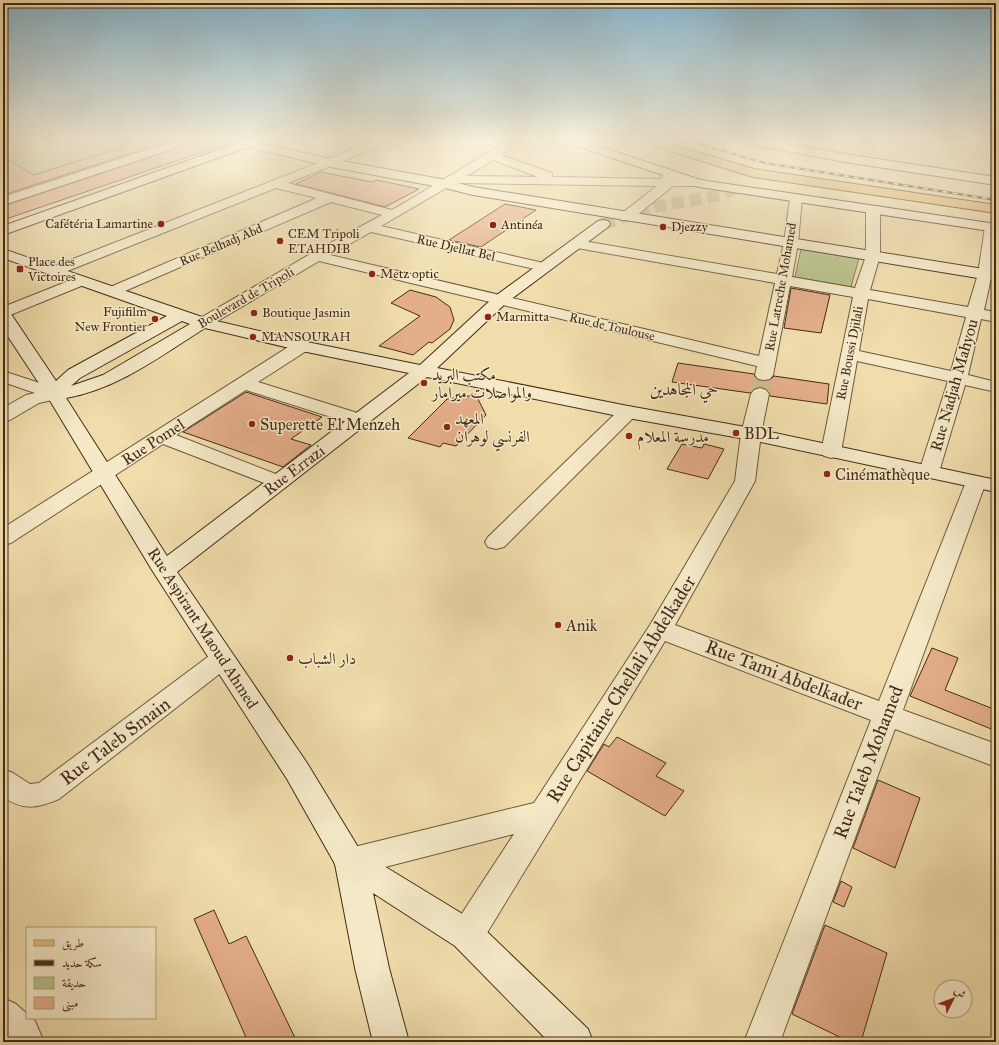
<svg xmlns="http://www.w3.org/2000/svg" width="999" height="1045" font-family="'IM FELL Great Primer',Amiri,serif">
  <style>
    .green { fill: #b7c28b; stroke: #7d7652 }
    .building { fill: #e4ae8a; stroke: #432b18 }
    .lines { fill: none; stroke-linecap: round; stroke-linejoin: round }
    .street-tunnel-far1 { stroke: #cdb98e; stroke-width: 16; stroke-dasharray: 16 8; stroke-linecap: butt }
    .street-tunnel { stroke: #cdb98e; stroke-width: 20; stroke-dasharray: 20 10; stroke-linecap: butt }
    .secondary-tunnel { stroke: #cdb98e; stroke-width: 12; stroke-dasharray: 12 6; stroke-linecap: butt }
    .street-casing { stroke: #6e583d; stroke-width: 2 }
    .secondary-casing { stroke: #432b18; stroke-width: 2 }
    .primary-casing { stroke: #432b18; stroke-width: 2 }
    .street { fill: #f5e9c8; fill-rule: evenodd }
    .secondary { fill: #f5e9c8; fill-rule: evenodd }
    .primary { fill: #e8be76; fill-rule: evenodd }
    .rail-casing { stroke: #432b18; stroke-width: 2.5 }
    .rail { stroke: #f5e9c8; stroke-width: 1.5; stroke-dasharray: 5; stroke-linecap: butt }
    .poi-dot { fill: #8f2418; stroke: #f5e9c8; stroke-width: 1.5 }
    .labels { text-anchor: middle; dominant-baseline: central; stroke-width: 3; stroke-linejoin: round; paint-order: stroke }
    .far-poi-label { font-size: 13px; fill: #432b18; stroke: #f5e9c8; text-anchor: start }
    .far-street-label { font-size: 13px; fill: #432b18; stroke: #f5e9c8 }
    .poi-label { font-size: 16px; fill: #432b18; stroke: #f5e9c8; text-anchor: start }
    .street-label { font-size: 16px; fill: #432b18; stroke: #f5e9c8 }
    .neighbourhood-label { font-size: 17px; fill: #432b18; stroke: #f5e9c8 }
    .near-street-label { font-size: 19px; fill: #432b18; stroke: #f5e9c8 }
  </style>
  <rect width="100%" height="100%" fill="#f0ddab"/>
  <filter id="stains"><feTurbulence type="fractalNoise" baseFrequency=".005" numOctaves="4"/><feColorMatrix values="0 0 0 0 .2 0 0 0 0 .09 0 0 0 0 .02 0 0 0 .5 -.17"/></filter>
  <radialGradient id="worn" r=".72"><stop offset=".6" stop-color="#630" stop-opacity="0"/><stop offset="1" stop-color="#630" stop-opacity=".3"/></radialGradient>
  <path class="green" d="M3,141H133L140,143L3,186Z
    M801,249L859,258L851,287L795,277Z"/>
  <path class="building" d="M141,141H169L3,195V157L34,175Z
    M193,141H226V144L3,220V206L190,144Z
    M321,172L372,182L377,180L419,189L385,207L296,184Z
    M505,204L536,210L481,247L449,240Z
    M791,288L830,295L821,333L784,328Z
    M410,290L436,297L450,307L454,320L450,329L432,343L429,342L413,355L379,346L420,316L391,303Z
    M678,363L754,374L757,380L764,381L770,380L774,376L829,384L827,404L770,396L767,389L760,387L754,389L750,393L672,382Z
    M246,392L322,417L291,439L311,445L283,467L183,432Z
    M476,395L486,415L456,446L443,443L440,447L408,438L447,399Z
    M682,444L702,448L704,444L724,449L708,479L667,469Z
    M932,648L958,658L945,690L996,710V731L910,696Z
    M617,737L666,763L656,776L684,791L665,816L587,771L604,744L609,747Z
    M878,780L920,798L895,868L853,848Z
    M841,881L852,887L844,907L833,902Z
    M214,910L229,944L246,936L297,1042H248L194,919Z
    M825,925L887,953L861,1042H850L792,1014Z"/>
  <g class="lines">
    <path class="street-tunnel-far1" d="M762,383L764,375"/>
    <path class="street-tunnel" d="M760,394L762,382"/>
    <path class="secondary-tunnel" d="M603,224L655,207L720,195L741,186"/>
    <defs>
      <path id="street" d="M174,141H192L190,143L3,205V197Z
        M374,141H390L388,143L288,183L392,210L508,141H522L501,155L552,173L553,177L661,179L663,175H671L674,179L703,180L705,183L703,186H673L631,220H621L619,217L621,214L657,186L455,183L381,226L548,264L550,267L548,270L543,271L371,232L330,255L759,356L775,283L577,248L572,247L570,244L572,241L577,240L777,274L784,243L790,198L791,195H801L802,198L798,243L792,277L855,288L866,256V209L868,206H878L880,209V256L870,290L968,307L978,274L985,227L987,224H996C996,254 991,281 984,310L996,312V322L981,319L968,375L996,382V392L965,385L939,472L936,476L929,478L922,476L919,472L948,381L857,361L841,452L838,456L831,458L824,456L821,452L853,297L790,286L773,375L770,379L764,380L758,379L755,375L757,366L319,261L209,326L203,328L197,326L195,323L197,320L312,253L382,215L331,202L118,294L113,296L108,294L105,291L108,288L317,198L276,188L60,274L55,275L50,274L48,271L50,268ZM493,160L538,177L467,176ZM868,299L966,317L951,371L859,351Z
        M81,276L86,278L89,281L86,284L3,318V307Z
        M302,341L308,342L311,346L308,350L258,382L367,416L370,420L367,424L360,426L353,424L246,390L176,435L286,478L289,482L286,486L279,488L272,486L163,444L11,543L3,545V528L296,342Z
        M3,371L61,390L64,394L61,398L39,403L10,420L3,422V408L26,395L35,393L3,382Z
        M760,388L766,390L769,394L761,434L755,481L675,625L879,701L966,482L969,478L976,476L983,478L986,482L903,710L996,744V767L895,729L780,1042H744L871,720L665,641L479,946L467,950L455,946L450,935L455,924L514,834L350,876L339,872L334,862L339,852L350,848L534,803L650,625L735,481L741,434L751,394L754,390Z
        M628,406L635,408L637,412L635,416L504,547L496,549L488,547L485,542L488,537L621,408Z
        M222,650L231,653L235,659L231,665L59,799C37,808 24,811 3,797V769L13,773L30,784L39,783L213,653Z
        M3,998L16,1004L27,1014V1018H31L35,1021L44,1042L3,1041Z"/>
      <path id="secondary" d="M229,141H258V143L331,159L446,180L473,187L996,271V281L473,195L445,188L331,167L248,147L3,235V226L235,144L231,143Z
        M566,141H583L701,180L996,224V232L699,187L568,143Z
        M743,141H769L845,154L996,177V185L845,162L749,144Z
        M603,220L608,221L610,224L608,227L506,303L437,368L628,406L751,428L996,480V492L751,440L628,418L427,377L177,572L307,763L361,852L479,924L588,1029L593,1042H549L455,946L373,893L389,968L409,1042H373L355,968L335,864L287,779L152,570L46,394L3,329V309L9,311L56,381L68,370L167,316L3,258V249L208,319L302,341L420,365L494,297L598,221ZM182,321L190,324L103,375L71,386L80,378ZM205,328L302,351L409,373L167,556L66,398C118,389 162,355 205,328Z"/>
      <path id="primary" d="M642,141H660L754,169L996,205V213L753,177L644,143Z"/>
    </defs>
    <use href="#street" class="street-casing"/>
    <use href="#secondary" class="secondary-casing"/>
    <use href="#primary" class="primary-casing"/>
    <use href="#street" class="street"/>
    <use href="#secondary" class="secondary"/>
    <use href="#primary" class="primary"/>
    <defs>
      <path id="rail" d="M688,141L765,163L996,200"/>
    </defs>
    <use href="#rail" class="rail-casing"/>
    <use href="#rail" class="rail"/>
  </g>
  <linearGradient id="sky" x2="0" y2="1"><stop stop-color="#89b7cf"/><stop offset="0.49" stop-color="#f8f0d9"/><stop offset="1" stop-color="#f8f0d9" stop-opacity="0"/></linearGradient>
  <rect width="999" height="287" fill="url(#sky)"/>
  <g class="poi-dot">
    <circle cx="161" cy="224" r="4"/>
    <circle cx="493" cy="225" r="4"/>
    <circle cx="663" cy="227" r="4"/>
    <circle cx="280" cy="241" r="4"/>
    <rect x="16" y="265" width="8" height="8" rx="2"/>
    <circle cx="372" cy="274" r="4"/>
    <circle cx="254" cy="313" r="4"/>
    <circle cx="488" cy="317" r="4"/>
    <circle cx="155" cy="319" r="4"/>
    <circle cx="253" cy="337" r="4"/>
    <circle cx="424" cy="383" r="4"/>
    <circle cx="252" cy="424" r="4"/>
    <circle cx="447" cy="427" r="4"/>
    <circle cx="736" cy="433" r="4"/>
    <circle cx="629" cy="436" r="4"/>
    <circle cx="827" cy="474" r="4"/>
    <circle cx="558" cy="625" r="4"/>
    <circle cx="290" cy="658" r="4"/>
  </g>
  <g class="labels">
    <g class="far-poi-label">
      <text x="153" y="224" text-anchor="end">Cafétéria Lamartine</text>
      <text x="501" y="225">Antinéa</text>
      <text x="671" y="227">Djezzy</text>
      <text x="288" y="234">CEM Tripoli<tspan x="288" dy="15">ETAHDIB</tspan></text>
      <text x="28" y="262">Place des<tspan x="28" dy="15">Victoires</tspan></text>
      <text x="380" y="274">Metz optic</text>
      <text x="147" y="312" text-anchor="end">Fujifilm<tspan x="147" dy="15">New Frontier</tspan></text>
      <text x="262" y="313">Boutique Jasmin</text>
      <text x="496" y="317">Marmitta</text>
      <text x="261" y="337">MANSOURAH</text>
    </g>
    <g class="far-street-label">
      <text transform="translate(221 245) rotate(-23)">Rue Belhadj Abd</text>
      <text transform="translate(456 248) rotate(13)">Rue Djellat Bel</text>
      <text transform="translate(781 287) rotate(-80)">Rue Latreche Mohamed</text>
      <text transform="translate(246 298) rotate(-30)">Boulevard de Tripoli</text>
      <text transform="translate(612 327) rotate(13)">Rue de Toulouse</text>
      <text transform="translate(850 353) rotate(-79)">Rue Boussi Djilali</text>
    </g>
    <g class="poi-label">
      <text x="432" y="374">مكتب البريد<tspan x="432" dy="18">والمواصلات ميرامار</tspan></text>
      <text x="455" y="418">المعهد<tspan x="455" dy="18">الفرنسي لوهران</tspan></text>
      <text x="260" y="424">Superette El Menzeh</text>
      <text x="744" y="433">BDL</text>
      <text x="637" y="436">مدرسة المعلام</text>
      <text x="835" y="474">Cinémathèque</text>
      <text x="566" y="625">Anik</text>
      <text x="298" y="658">دار الشباب</text>
    </g>
    <g class="street-label">
      <text transform="translate(954 385) rotate(-74)">Rue Nadjah Mahyou</text>
      <text transform="translate(153 442) rotate(-33)">Rue Pomel</text>
      <text transform="translate(294 470) rotate(-37)">Rue Errazi</text>
      <text transform="translate(203 628) rotate(57)">Rue Aspirant Maoud Ahmed</text>
    </g>
    <g class="neighbourhood-label">
      <text x="684" y="389">حي المجاهدين</text>
    </g>
    <g class="near-street-label">
      <text transform="translate(784 675) rotate(21)">Rue Tami Abdelkader</text>
      <text transform="translate(621 689) rotate(-58)">Rue Capitaine Chellali Abdelkader</text>
      <text transform="translate(115 741) rotate(-37)">Rue Taleb Smain</text>
      <text transform="translate(868 762) rotate(-69)">Rue Taleb Mohamed</text>
    </g>
  </g>
  <rect width="999" height="1045" fill="none" stroke="#f0ddab" stroke-width="16"/>
  <rect x="4" y="4" width="991" height="1037" fill="none" stroke="#432b18" stroke-width="2"/>
  <rect x="8" y="8" width="983" height="1029" fill="none" stroke="#432b18"/>
  <rect x="26" y="927" width="130" height="92" fill="#f5e9c8" stroke="#ae9d82"/>
  <rect x="34" y="940" width="20" height="6" fill="#e8be76" stroke="#ae9d82"/>
  <text x="62" y="947" font-size="12" fill="#432b18">طريق</text>
  <rect x="34" y="960" width="20" height="6" fill="#432b18" stroke="#ae9d82"/>
  <text x="62" y="967" font-size="12" fill="#432b18">سكة حديد</text>
  <rect x="34" y="977" width="20" height="12" fill="#b7c28b" stroke="#ae9d82"/>
  <text x="62" y="987" font-size="12" fill="#432b18">حديقة</text>
  <rect x="34" y="997" width="20" height="12" fill="#e4ae8a" stroke="#ae9d82"/>
  <text x="62" y="1007" font-size="12" fill="#432b18">مبنى</text>
  <g transform="translate(953 999) rotate(48)"><circle r="19" fill="#f5e9c8" stroke="#ae9d82"/>
  <path d="M0-3L7 15L0 10L-7 15Z" fill="#8f2418"/>
  <text y="-6" font-size="11" font-weight="bold" text-anchor="middle" fill="#432b18">ش</text>
  </g>
  <rect width="100%" height="100%" filter="url(#stains)"/>
  <rect width="100%" height="100%" fill="url(#worn)"/>
</svg>
